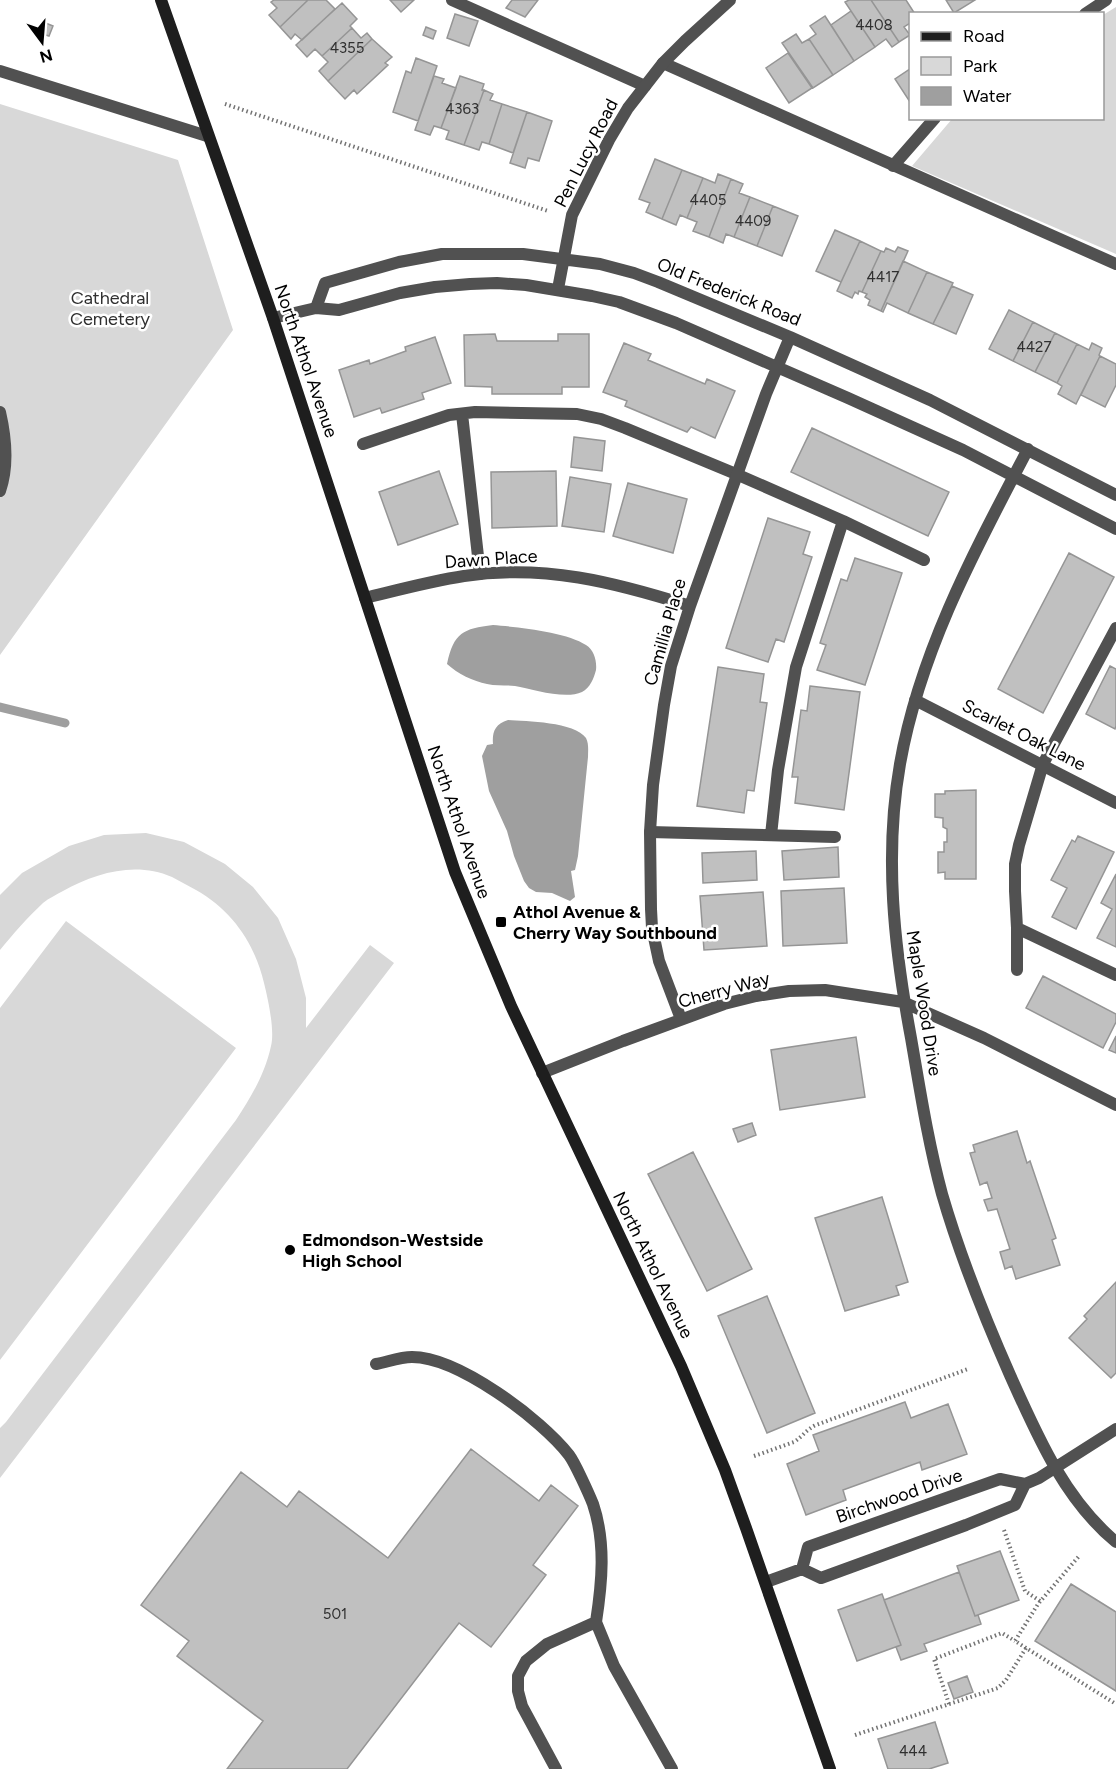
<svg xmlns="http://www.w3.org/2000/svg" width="1116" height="1769" font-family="Figtree,sans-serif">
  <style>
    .green { fill: #d8d8d8 }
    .water { fill: #9f9f9f }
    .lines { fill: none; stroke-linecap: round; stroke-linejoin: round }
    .stream { stroke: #9f9f9f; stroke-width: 9 }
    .building { fill: #c0c0c0; stroke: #959595; stroke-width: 1.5 }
    .path { stroke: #737373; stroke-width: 4; stroke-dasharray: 1.5 3; stroke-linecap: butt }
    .lane { stroke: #515151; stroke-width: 12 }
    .street { stroke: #515151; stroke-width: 12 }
    .secondary { stroke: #1e1e1e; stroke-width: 12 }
    .poi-dot { fill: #000; stroke: #fff; stroke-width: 2 }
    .labels { text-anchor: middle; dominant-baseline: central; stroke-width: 5; stroke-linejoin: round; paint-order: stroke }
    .number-label { font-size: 15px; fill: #303030 }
    .street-label { font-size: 18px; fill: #000; stroke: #fff }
    .park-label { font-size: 18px; fill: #2f2f2f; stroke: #fff }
    .poi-label { font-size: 18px; font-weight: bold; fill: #000; stroke: #fff; text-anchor: start }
  </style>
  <rect width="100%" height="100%" fill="#fff"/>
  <path class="green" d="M1116,7V254L912,166L952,119L1102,118L1103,15Z
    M0,104L178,160L233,330L0,655Z
    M146,833L184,842L225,864L253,887L278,918L296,959L306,998V1028L370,945L394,963L0,1478V1428L6,1422L236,1120C251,1097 265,1074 271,1046C275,1031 268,999 264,983C255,944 232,910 196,890C188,886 180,881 172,877C135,861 96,873 63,891C56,895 49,898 43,903C28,917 13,934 0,950V895L22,873L69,846L104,835Z
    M66,921L236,1048L0,1360V1008Z"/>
  <path class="water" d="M493,625C517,627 567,632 586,645C594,650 597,661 596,670C594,678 590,688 582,692C565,700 532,689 515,686C506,685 496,686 487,684C473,681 458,674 447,664C454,632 463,629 493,625Z
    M508,720C526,721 575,722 586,738C589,744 588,751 588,757L578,856L575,870L571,871L575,897L570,901L552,893L536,892L529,888L524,881L514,856L507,831L489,791L482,756L487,745L493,744C492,732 495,724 508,720Z"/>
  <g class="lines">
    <path class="stream" d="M0,707L65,723"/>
  </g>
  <path class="building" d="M274,0H308L280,27L269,15L277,8L271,2Z
    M308,0H326L335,9L302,40L295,34L291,39L280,27Z
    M390,0H414L401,12Z
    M512,0H538L525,17L506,8Z
    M849,0H871L899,42L892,47L886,39L875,47L845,2Z
    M871,0H906L915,14H910V23L904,27L910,35L899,42Z
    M946,0H975L954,13Z
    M342,3L357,19L350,26L352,28L322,56L315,49L307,57L296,45Z
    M851,11L875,47L854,61L831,25Z
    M455,14L478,21L469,46L447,38Z
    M825,16L854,61L833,75L809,39L816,34L810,26Z
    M43,22L53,26L49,36L39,33Z
    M426,27L436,31L433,39L423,35Z
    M352,28L361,38L367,33L372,39L328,81L319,71L328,62L322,56Z
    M796,34L802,43L809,39L833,75L813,88L782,43Z
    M372,39L392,57L385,63L388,65L357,94L354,90L345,99L328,81Z
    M788,53L812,88L789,103L766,68Z
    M416,58L437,66L418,121L393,112L406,71L411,73Z
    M910,69V102L895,79Z
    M434,76L444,79L442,83L456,88L441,128L434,126L430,135L415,130Z
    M460,76L484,84L482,90H484L464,145L446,139L449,131L441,128Z
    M484,90L493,94L490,100L502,104L489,144L482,142L479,150L464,145Z
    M502,104L527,112L513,153L489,144Z
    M527,112L552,121L539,161L528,158L525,168L510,163Z
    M655,159L682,170L662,219L646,212L650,203L639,199Z
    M682,170L703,178L687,218L680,215L676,225L662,219Z
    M718,174L731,179L709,237L693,231L697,222L687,218L703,178L715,183Z
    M731,179L743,184L739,193L750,197L734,237L726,234L723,243L709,237Z
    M750,197L773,206L757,246L734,237Z
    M773,206L798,216L782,256L757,246Z
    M835,230L860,241L841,282L816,271Z
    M860,241L881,251L862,292L859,291L858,294L855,292L852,298L837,291Z
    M898,247L908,251L881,311L868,305L870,300L865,297L867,294L862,292L881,251L884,252L886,248L895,252Z
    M903,261L927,272L908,313L887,303L883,312L881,311Z
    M927,272L953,283L933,324L908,313Z
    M952,286L973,295L956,334L933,324Z
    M1009,310L1033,322L1013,361L989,349Z
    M1033,322L1055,333L1035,372L1013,361Z
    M1055,333L1077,344L1057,383L1035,372Z
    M495,334L497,341H558V334H589V387H562V394H492V387L465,386L464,335Z
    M435,337L451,383L422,393L424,399L382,413L380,408L354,417L339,370L369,360L370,364L406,351L405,347Z
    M624,343L651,354L648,360L705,384L707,379L735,391L715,438L691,427L687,432L625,406L627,401L603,392Z
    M1092,343L1102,348L1099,355L1100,356L1076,404L1058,394L1062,386L1057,383L1077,344L1089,350Z
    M1100,356L1116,364V385L1105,407L1081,395Z
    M812,428L949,492L928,536L791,472Z
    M574,437L605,441L602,471L571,467Z
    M439,471L458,524L398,545L379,492Z
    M556,471L557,526L492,528L491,472Z
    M570,477L611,484L604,532L562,526Z
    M628,483L687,499L673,553L613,536Z
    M768,518L810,532L803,554L812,557L784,642L776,639L768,662L726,648Z
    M1069,553L1114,577L1043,713L998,689Z
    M855,558L902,573L865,685L817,670L826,645L820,643L841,579L847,581Z
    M1110,666L1116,669V726L1115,729L1086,714Z
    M718,667L764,674L760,702L767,703L754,791L747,790L744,813L697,806Z
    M810,686L860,692L844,810L795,803L798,777H792L801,710L807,711Z
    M976,790V879H945V872L938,873V852H944V842H947V829L943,827V818L935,817V794H945V791Z
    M1078,836L1114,852L1076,929L1052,917L1067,888L1051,880L1072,840L1075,842Z
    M838,847L839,877L784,880L782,851Z
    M756,851L757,880L703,883L702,853Z
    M1116,874V947L1097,938L1112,909L1101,903Z
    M844,888L847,943L783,946L781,891Z
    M763,892L767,946L704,950L700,896Z
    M1043,976L1116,1014V1022L1103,1048L1026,1008Z
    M1116,1036V1053L1109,1050Z
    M856,1037L865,1097L780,1110L771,1050Z
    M752,1123L756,1135L738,1142L733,1129Z
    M1017,1131L1027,1163L1030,1161L1056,1238L1052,1240L1060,1265L1016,1279L1012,1266L1005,1269L1000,1252L1010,1249L997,1209L988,1211L984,1200L992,1198L987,1182L980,1185L970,1153L975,1152L973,1145Z
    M693,1152L752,1269L707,1291L648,1174Z
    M882,1197L908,1282L896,1286L899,1295L845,1311L815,1218Z
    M1116,1282V1373L1111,1378L1069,1338L1087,1319L1084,1316Z
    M767,1296L815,1413L767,1433L718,1316Z
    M905,1402L911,1418L948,1404L967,1454L922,1470L920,1462L843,1490L846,1500L806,1515L787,1464L819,1451L813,1435Z
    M471,1449L539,1501L551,1485L578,1506L533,1565L546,1575L491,1647L459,1623L347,1769H227L263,1721L177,1656L189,1641L141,1605L241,1472L287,1507L299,1491L388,1558Z
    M1000,1551L1019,1600L975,1616L957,1566Z
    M959,1572L975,1616L978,1615L981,1624L924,1644L927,1651L901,1660L896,1647L901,1645L884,1600Z
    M1071,1584L1116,1612V1691L1035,1641Z
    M882,1594L901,1645L857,1661L838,1610Z
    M967,1676L973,1692L954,1699L948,1683Z
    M935,1722L948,1763L929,1769H888L878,1739Z"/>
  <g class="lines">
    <path class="path" d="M225,104L548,211
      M754,1456L794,1442C803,1436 807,1429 816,1425L968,1369
      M1004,1530L1025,1591L1040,1601
      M1026,1648L1015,1641L1038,1604L1080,1555
      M949,1704L934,1659L1002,1633L1015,1641
      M855,1735L998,1688L1006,1680L1026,1648L1116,1704"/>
    <path class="lane" d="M452,0L645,86
      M1085,14L1106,0
      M663,63L1116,264
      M893,166L935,118
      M0,412C6,438 9,465 0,491
      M462,414L480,574
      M363,444L449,415L475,412L577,414L601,419L625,428L736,474L843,521
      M1116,628L1043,764L1019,845L1015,864V891L1017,928L1116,975
      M650,832L835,837
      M771,835L778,770L796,667L843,521L924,560
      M1017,970V928
      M376,1364C387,1362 400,1357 412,1357C458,1357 541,1419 569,1455C575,1463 589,1494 593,1504C606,1543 602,1583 596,1622
      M556,1769L522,1706L518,1691V1676L526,1661L547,1644L596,1622L614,1666L672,1769"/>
    <path class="street" d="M0,71L207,136
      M558,289L572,215L609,140L628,108L663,63L685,41L730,0
      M316,308L325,283L399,262L442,254H523L600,264L634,273L658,282L790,337L930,400L1116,495
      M273,318L316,308L339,310L400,293L435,287L470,284L497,283L526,285L592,296L619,302L676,323L848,398L963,450L1116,529
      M1028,449C975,550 920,651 900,764C884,855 894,947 911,1038C920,1090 928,1142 942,1194C960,1256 984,1316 1010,1375C1037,1435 1064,1499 1116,1542
      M365,598C398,590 431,581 464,576C544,564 614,582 690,606
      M915,700L1116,803
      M681,1019L659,961L652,928L651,909L650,832L653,785L664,705L671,666L690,606L766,394L790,337
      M542,1073L623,1041L724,1004L756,996L789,991L825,990L903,1002L984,1038L1116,1105
      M1025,1484L1015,1505L966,1525L821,1578L802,1569L808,1547L1000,1479L1025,1484L1039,1478L1116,1429
      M766,1582L802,1569"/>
    <path class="secondary" d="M161,0L273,318L455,872L511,1006L681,1366L725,1470L746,1528L830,1769"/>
  </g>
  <g class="poi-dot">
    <rect x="495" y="916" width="12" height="12" rx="3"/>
    <circle cx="290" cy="1250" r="6"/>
  </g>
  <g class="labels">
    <g class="number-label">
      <text x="874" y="25">4408</text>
      <text x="347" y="48">4355</text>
      <text x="462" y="109">4363</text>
      <text x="708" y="200">4405</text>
      <text x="753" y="221">4409</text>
      <text x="883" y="277">4417</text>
      <text x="1034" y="347">4427</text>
      <text x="335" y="1614">501</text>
      <text x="913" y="1751">444</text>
    </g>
    <g class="street-label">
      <text transform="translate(586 153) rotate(-63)">Pen Lucy Road</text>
      <text transform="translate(729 292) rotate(22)">Old Frederick Road</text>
      <text transform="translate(306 361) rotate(71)">North Athol Avenue</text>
      <text transform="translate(491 559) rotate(-4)">Dawn Place</text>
      <text transform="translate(665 632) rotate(-74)">Camillia Place</text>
      <text transform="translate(1024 735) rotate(27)">Scarlet Oak Lane</text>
      <text transform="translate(459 822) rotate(71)">North Athol Avenue</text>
      <text transform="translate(724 990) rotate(-15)">Cherry Way</text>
      <text transform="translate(924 1003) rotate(81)">Maple Wood Drive</text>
      <text transform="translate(653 1265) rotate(64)">North Athol Avenue</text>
      <text transform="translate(899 1496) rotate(-19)">Birchwood Drive</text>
    </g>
    <g class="park-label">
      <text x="110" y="298">Cathedral<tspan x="110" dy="21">Cemetery</tspan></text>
    </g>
    <g class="poi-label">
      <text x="513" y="912">Athol Avenue &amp;<tspan x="513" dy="21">Cherry Way Southbound</tspan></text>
      <text x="302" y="1240">Edmondson-Westside<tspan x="302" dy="21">High School</tspan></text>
    </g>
  </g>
  <rect x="909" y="12" width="195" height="108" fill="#ffffff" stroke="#999999" stroke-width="1.5"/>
  <rect x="921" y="32" width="30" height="9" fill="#1e1e1e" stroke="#999999" stroke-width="1.5"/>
  <text x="963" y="42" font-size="18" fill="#000000">Road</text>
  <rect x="921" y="57" width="30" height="18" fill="#d8d8d8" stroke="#999999" stroke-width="1.5"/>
  <text x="963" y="72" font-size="18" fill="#000000">Park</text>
  <rect x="921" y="87" width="30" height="18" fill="#9f9f9f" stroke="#999999" stroke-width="1.5"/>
  <text x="963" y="102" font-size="18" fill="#000000">Water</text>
  <g transform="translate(42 42) rotate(164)" stroke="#ffffff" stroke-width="4.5" paint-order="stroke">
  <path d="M0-4.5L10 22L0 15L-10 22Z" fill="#000000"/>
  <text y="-9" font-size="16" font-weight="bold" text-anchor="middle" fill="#000000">N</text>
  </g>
</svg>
